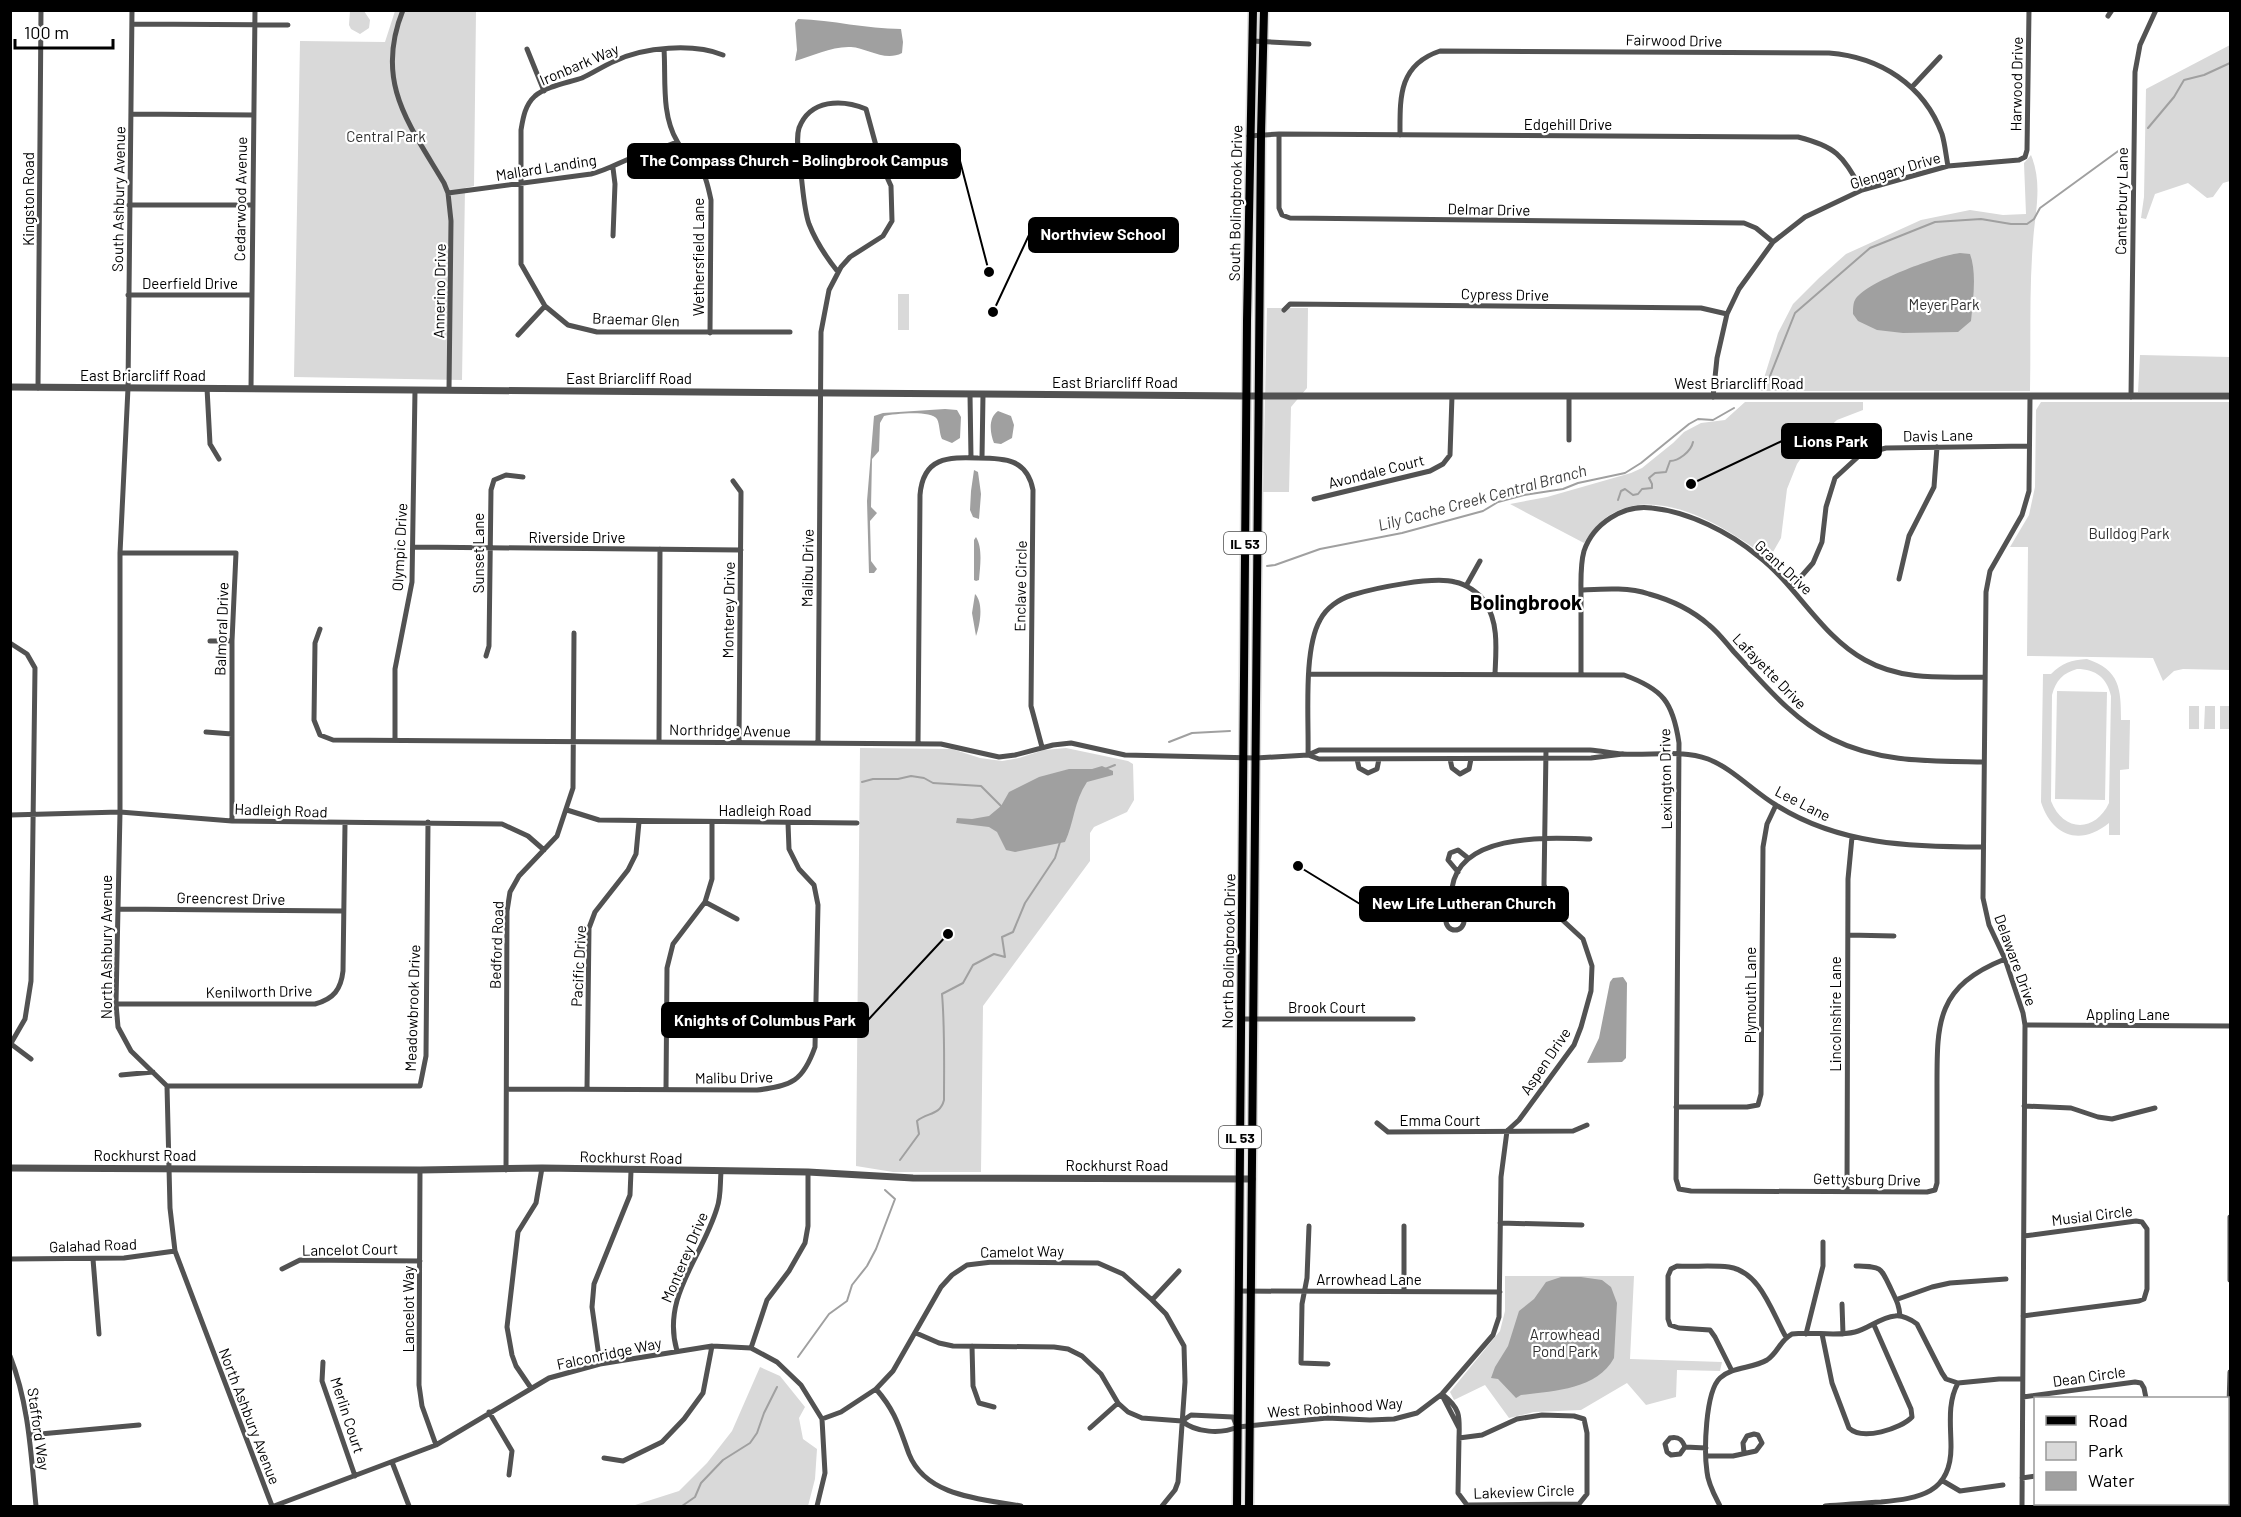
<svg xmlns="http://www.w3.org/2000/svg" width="2241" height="1517" font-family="Barlow,sans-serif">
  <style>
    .green { fill: #d9d9d9; fill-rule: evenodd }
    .water { fill: #a0a0a0 }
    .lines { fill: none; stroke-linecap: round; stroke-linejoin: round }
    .stream { stroke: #a0a0a0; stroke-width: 2 }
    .primary-casing { stroke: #dbdbdb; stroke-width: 11 }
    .minor { stroke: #525252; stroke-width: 5 }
    .tertiary { stroke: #525252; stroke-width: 7 }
    .secondary { stroke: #1f1f1f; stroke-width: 8 }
    .primary { stroke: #000; stroke-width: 8 }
    .labels { text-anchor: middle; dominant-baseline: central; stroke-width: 4.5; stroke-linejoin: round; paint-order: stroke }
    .shield { fill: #fff; stroke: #4c4c4c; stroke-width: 1.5 }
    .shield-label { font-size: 14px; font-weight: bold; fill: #000 }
    .street-label { font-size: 15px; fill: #000; stroke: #fff }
    .park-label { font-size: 15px; fill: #303030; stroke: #fff }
    .water-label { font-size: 16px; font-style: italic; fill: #414141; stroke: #fff }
    .district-label { font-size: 21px; font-weight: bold; fill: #000; stroke: #fff }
    .leader { fill: none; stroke: #000; stroke-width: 2 }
    .callout-dot { fill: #000; stroke: #fff; stroke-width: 2 }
    .callout { fill: #000; stroke: #000; stroke-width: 2 }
    .callout-label { font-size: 16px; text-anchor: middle; font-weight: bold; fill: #fff }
  </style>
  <rect width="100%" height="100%" fill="#fff"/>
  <path class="green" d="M350,11H364L370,20L369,28L360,34L351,29L349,25Z
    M395,11H476L474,186L465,188L462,380L294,377L300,41L385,42Z
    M2230,45V181L2223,183L2213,197L2207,198L2188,183L2155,194L2146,219L2141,218L2144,197L2146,89Z
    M2031,155C2043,184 2035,212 2033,242C2029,291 2031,342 2030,391H1760L1778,333L1793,304L1819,278L1846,254L1921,220L1970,210L2003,215L2026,214L2024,163Z
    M898,294H909V330H898Z
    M1267,308H1308L1307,388L1291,407L1289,492H1263Z
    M2140,355L2230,357V392H2138Z
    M1745,402H1863V410L1837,420L1811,444L1797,464L1787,489L1781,538L1769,559C1717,520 1629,467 1584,543L1510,504L1547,497L1631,473L1642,468L1673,443L1684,432L1701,423L1725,420Z
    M2041,402H2230V670L2183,669L2174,671L2163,681L2153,658L2027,656L2028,547H2010L2029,515L2035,487L2036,410Z
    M2087,659C2120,670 2121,689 2121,720H2130L2129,769L2120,770V835H2109V823C2081,846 2052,837 2041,802L2043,674H2051C2062,663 2071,660 2087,659ZM2077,669C2096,669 2107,678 2111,696L2109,803C2095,833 2063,832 2051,801L2052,695C2056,680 2063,673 2077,669Z
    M2057,691L2107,692L2105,800L2055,799Z
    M2189,706H2199V729H2189Z
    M2205,706H2215V729H2204Z
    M2220,706H2230V729H2220Z
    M860,748L952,749L980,758L1002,761L1019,758L1044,750L1066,748L1128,761L1133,764L1134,800L1127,812L1094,827L1090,833V861L983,1006L981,1172H893L856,1166Z
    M1505,1276H1634L1630,1359L1722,1362L1720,1371L1677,1370L1676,1397L1646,1405L1627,1383L1581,1410L1534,1412L1509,1418L1485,1385L1454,1400L1450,1392L1500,1331L1505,1311Z
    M760,1367L780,1376L805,1407L799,1418L803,1439L817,1449L815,1479L808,1506H632L679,1491L707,1463L732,1431Z"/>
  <path class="water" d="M798,19C833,20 866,29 901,29L903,42L902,53C885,62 867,48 851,47C832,46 813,56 795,61L797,50L795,23Z
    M1960,253L1970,254C1977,273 1973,300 1971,321L1958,332L1903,333L1877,330L1858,321L1853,314C1853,310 1853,303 1855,300C1865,282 1940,255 1960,253Z
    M945,409L957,410L961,417L960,438L952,443L942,439C939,433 940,425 937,419C931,410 894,414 884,416L880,423L879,451L872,459L871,507L877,513L870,521L871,561L877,569L874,573H869L867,501L874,416L883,413Z
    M998,411L1011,416L1014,425L1012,438L1001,444L994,443C990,433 988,418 998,411Z
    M974,470L978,472L981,494L979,519L973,517L970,510L971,491Z
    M976,537C983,548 980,567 979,580L976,581L974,580V540Z
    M975,594C984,603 980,625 976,636L972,613Z
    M1102,766L1113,771V775L1087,782C1074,801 1074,823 1065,842L1015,852L1006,850L997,832L989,827L956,823L957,818L972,819L989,816L1001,806L1009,792L1039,777L1069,769H1092Z
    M1623,977L1627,983L1626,1058L1622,1062L1587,1063L1599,1038L1610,982L1613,978Z
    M1561,1277H1581L1602,1280L1611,1287L1617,1303L1614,1358C1597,1390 1552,1391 1521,1395L1516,1398L1498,1379L1491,1378L1495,1367L1508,1346L1519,1311L1534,1299L1546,1282Z"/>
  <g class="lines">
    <path class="stream" d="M2148,128L2174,97L2184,80L2204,75L2230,63
      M1768,381L1795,313L1870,248L1935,222L1981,219L2011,224H2027L2034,219L2040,208L2121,149
      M1618,500L1621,491L1625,489L1633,495L1638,494L1642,489L1652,488V484L1649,478L1655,473L1666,472L1670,461C1678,461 1691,452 1693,442
      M1267,566L1275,565L1320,549L1402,533L1483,511L1498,502L1524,495L1563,489L1578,483L1625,473L1641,463L1689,424L1698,419L1713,420L1734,408
      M1169,742L1192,733L1230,731
      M1105,769L1115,765
      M862,782L873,779H898L911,776L924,778L933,783L981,786L1001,806
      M900,1160L919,1134L917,1121C927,1112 940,1116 944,1100C944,1065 945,1029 942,994L963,983L973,965L994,954L1005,957L1002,937L1013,932L1025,903L1055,858L1060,842
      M798,1357L829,1314L847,1301L852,1285L867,1266L876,1249L895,1199L885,1190
      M682,1506L695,1497L701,1483L723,1460L750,1443L757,1433L764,1413L777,1387"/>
    <defs>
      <path id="primary" d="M1237,1506L1247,321L1253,10
        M1249,1506L1261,135L1264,10"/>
    </defs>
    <use href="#primary" class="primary-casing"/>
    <path class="minor" d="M132,10L128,388L120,553V812L116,1004L118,1027L131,1051L167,1086L170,1208L175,1251L272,1506
      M403,10C374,82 409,124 444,183L448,193L451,221L449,390
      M2108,16L2112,10
      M132,24L288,25
      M1252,41L1309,44
      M527,49L544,91
      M664,49C666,79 661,114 677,141C681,149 690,155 696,161C705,172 708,186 711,200L710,333
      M723,55C693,43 644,47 615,61C603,66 593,73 582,78C567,83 547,86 535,96C525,105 523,118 521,130V264L545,306L568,325L597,332H790
      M1912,87L1940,57
      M131,114L254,115
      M1279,134V208L1282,215L1290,218L1744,223L1756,228L1773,242
      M1400,135C1400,98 1398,65 1440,51L1829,53C1880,57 1924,85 1942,134C1945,144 1946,156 1948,166
      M1249,136L1279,134L1798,137C1838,147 1842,156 1862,190
      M448,193L591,174C608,170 620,162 636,156C650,150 664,148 677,142
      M129,205H252
      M613,236L615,184L613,168
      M128,295H251
      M1284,310L1290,304L1701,308L1727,314
      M518,335L545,306
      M38,388L41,10
      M207,388L210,444L219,459
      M251,389L255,10
      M970,394L971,458
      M1569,396V440
      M1713,397L1717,358L1727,314L1739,289L1773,242L1805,217L1862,190L1948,166L2019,160L2025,157L2027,150L2029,10
      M2131,397L2135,72L2140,45L2156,10
      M982,458L983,394
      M733,481L741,492L739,742
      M1314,499L1430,471L1443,464L1450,455L1452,396
      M413,547L741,550
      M120,553H236L232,641V821
      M1899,579L1909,536L1934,487L1937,447
      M1466,586L1480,561
      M1791,588L1813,563L1822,542L1826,507L1835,478L1860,455L1886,448L2029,446
      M1581,590C1603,589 1628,587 1649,594C1671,600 1692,610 1709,625C1719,633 1726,643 1734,652C1764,684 1792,719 1832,739C1880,763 1932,761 1984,762
      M320,629L315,643L314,720L320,735L333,740L941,744L999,757L1015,755L1053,745L1071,743L1125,755L1256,758L1308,755L1319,759L1591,758L1623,754
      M210,641H232
      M10,643L27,654L35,668L31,981L25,1019L10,1045
      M486,656L489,646L491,490L494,480L506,475L523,477
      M1581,673C1581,648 1581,622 1581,596C1581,581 1580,565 1584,551C1593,524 1623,504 1652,508C1689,512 1729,532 1758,556C1797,586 1821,636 1865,660C1902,681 1944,677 1984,677
      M1309,674L1624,675C1663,689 1673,702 1679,743L1676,1179L1679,1189L1691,1191L1927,1192L1935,1190L1937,1183C1937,1152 1937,1121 1937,1090C1937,1023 1935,987 2005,959
      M206,732L232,734
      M395,739V669L412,582L415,390
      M659,741L660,549
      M818,743L821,332L829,290L841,267L850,257L883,236L892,221L891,186L881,164L866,109C842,99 810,99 799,128C795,141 800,160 801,174C803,190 804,209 809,224C816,242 826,257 838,272
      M918,744L920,495C923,457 948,457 978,458C1005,458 1027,459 1033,490L1031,706L1042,747
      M1308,755L1319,750H1590C1601,751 1611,753 1622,754C1650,756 1681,749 1708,759C1732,768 1754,792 1776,805C1839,845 1911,847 1983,847
      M1308,755C1309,719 1303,650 1320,620C1326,608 1339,599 1352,595C1375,588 1433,576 1455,582C1466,584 1479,593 1485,602C1499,623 1496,650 1495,674
      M1357,759L1359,768L1368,773L1377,769L1379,759
      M1450,759L1452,768L1460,774L1469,769L1471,759
      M567,810L599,820L857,823
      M10,815L120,812L232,821L502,824L528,836L544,850
      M1458,872L1448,860L1450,853L1458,850L1468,858
      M705,902L737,919
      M118,909L343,911
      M1455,912C1453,904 1451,896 1452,888C1460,832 1549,838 1590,839
      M1446 921a9 9 0 1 1 18 0a9 9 0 1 1-18 0Z
      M1848,935L1894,936
      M116,1004H315C334,999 341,989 343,971L345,824
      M751,1005L764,1012H816
      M1241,1019H1413
      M2025,1025L2230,1026
      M11,1044L31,1059
      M121,1075L153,1072
      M167,1086H420L426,1056L428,822
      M507,1089L757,1090C792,1086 803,1081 815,1047L818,905L814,885L799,869L789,849L788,823
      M587,1089L589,928L595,912L628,870L636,854L639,822
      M666,1089L667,968L673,944L705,902L712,879V822
      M2024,1106L2071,1108L2098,1117L2112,1119L2155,1108
      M1676,1107H1747L1758,1105L1761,1094L1763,847L1767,824L1776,805
      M1377,1123L1388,1132L1573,1131L1587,1125
      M420,1170L419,1385L422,1406L436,1445
      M506,1170L507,911L510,892L519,876L557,836L573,788L574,633
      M1847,1191L1848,879L1852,837
      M2230,1217V1280
      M1500,1223L1582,1225
      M1309,1226L1307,1278L1302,1304L1301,1363L1328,1364
      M10,1259L124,1258L175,1251
      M93,1259L99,1334
      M1856,1266C1882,1267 1880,1266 1891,1289C1896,1300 1899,1304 1900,1316
      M282,1269L300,1260L420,1261
      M1238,1291L1500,1292
      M1404,1291V1226
      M1898,1299L1932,1287L1950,1283L2006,1279
      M1152,1300L1179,1271
      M1842,1304L1843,1334
      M2023,1316L2139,1301L2144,1299L2147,1289V1229L2142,1222L2136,1221L2024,1236
      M916,1333L939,1343L953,1346L1054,1347L1068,1349L1082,1356L1101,1374L1118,1403L1128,1412L1142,1418L1182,1421L1191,1415L1233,1417L1236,1424
      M1806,1334L1823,1266V1242
      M1822,1334L1832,1383L1849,1428C1862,1441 1901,1429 1912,1417L1911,1409L1874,1325
      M972,1346L973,1386L979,1403L994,1407
      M751,1348L767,1300L789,1271L805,1243L808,1226V1172
      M677,1351C661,1297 702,1258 717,1208C721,1197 720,1184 721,1172
      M10,1356C29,1404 31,1455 36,1506
      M323,1362L322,1381L355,1476
      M600,1364L592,1307L594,1284L630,1195L631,1171
      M1732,1371L1715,1337L1710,1330L1679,1328L1670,1325L1668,1319V1276L1671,1269L1677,1266C1693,1267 1712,1265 1729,1267C1761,1272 1772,1313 1786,1337
      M2230,1372L2228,1438L2230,1445
      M531,1388L516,1366L512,1355L507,1327L518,1232L536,1203L542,1168
      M876,1389C896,1412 899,1427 909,1454C926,1497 982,1499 1021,1506
      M1442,1394C1460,1408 1460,1415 1459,1438
      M1442,1395L1459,1428
      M2023,1397L2135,1382L2141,1383L2144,1388L2146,1398
      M489,1412L512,1451L509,1475
      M1542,1415L1574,1416L1584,1419L1587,1433V1494L1579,1504L1467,1505L1458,1493L1459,1438L1482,1435L1517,1419Z
      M822,1419L841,1412L876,1389L893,1371L941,1287L952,1275L967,1265L992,1262L1098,1263L1123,1274L1152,1300L1166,1314L1184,1346L1185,1382L1178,1482L1175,1490L1162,1506
      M1182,1421C1196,1433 1221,1434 1238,1427L1327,1418L1370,1420L1394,1419L1417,1413L1442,1394L1493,1335L1499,1317L1501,1177L1507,1131L1519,1120L1574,1045L1581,1027L1591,991L1592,966L1583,939L1557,915L1544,885L1546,750
      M1090,1428L1118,1403
      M29,1435L139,1425
      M1685,1447L1680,1454L1671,1455L1667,1452L1665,1444L1670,1438C1678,1436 1682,1439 1685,1447L1706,1448
      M1706,1456H1733L1756,1451L1762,1443L1758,1435L1754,1434L1747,1436L1743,1443L1744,1453
      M604,1458L623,1461L662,1442L684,1419L703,1393L712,1346
      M392,1462L409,1506
      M2022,1478L2036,1476
      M1943,1481L1960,1491L2003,1485
      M274,1506L436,1445L549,1378L600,1364L712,1346L751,1348L777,1362L801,1385L822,1419L825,1473L817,1506
      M1720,1506C1715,1496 1708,1484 1707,1472C1704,1452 1705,1392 1720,1378C1733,1366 1752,1369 1767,1360C1778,1353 1780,1340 1792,1334C1813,1331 1834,1337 1855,1332C1868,1329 1881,1317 1895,1316C1903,1315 1910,1319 1917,1324L1942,1373L1946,1379L1958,1383L1999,1379H2022
      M1825,1506C1843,1505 1862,1503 1881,1502C1919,1498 1951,1494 1951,1447C1951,1426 1947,1403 1958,1383
      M2022,1506L2025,1025L2023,1013L2005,959L1989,925L1983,898L1986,592L1990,571L2022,515L2029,491L2030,397"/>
    <path class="tertiary" d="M10,387L1247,396H2230
      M10,1168L420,1170L542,1168L808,1172L913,1178L1252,1179"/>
    <path class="secondary" d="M2228,1499L2230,1498
      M2170,1506L2193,1504"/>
    <use href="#primary" class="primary"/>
  </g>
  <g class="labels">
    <g class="shield">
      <rect x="1224" y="532" width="42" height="22" rx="4.5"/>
      <rect x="1219" y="1126" width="42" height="22" rx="4.5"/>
    </g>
    <g class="shield-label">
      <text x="1245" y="543">IL 53</text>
      <text x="1240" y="1137">IL 53</text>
    </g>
    <g class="street-label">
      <text transform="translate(1674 40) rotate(1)">Fairwood Drive</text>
      <text transform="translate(579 64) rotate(-23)">Ironbark Way</text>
      <text transform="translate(2016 84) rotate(-89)">Harwood Drive</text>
      <text x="1568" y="124">Edgehill Drive</text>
      <text transform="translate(546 167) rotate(-9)">Mallard Landing</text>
      <text transform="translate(1895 170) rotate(-17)">Glengary Drive</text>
      <text transform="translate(28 199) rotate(-90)">Kingston Road</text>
      <text transform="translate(118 199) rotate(-89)">South Ashbury Avenue</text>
      <text transform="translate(240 199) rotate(-89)">Cedarwood Avenue</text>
      <text transform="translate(2121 201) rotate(-89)">Canterbury Lane</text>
      <text transform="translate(1235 203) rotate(-89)">South Bolingbrook Drive</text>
      <text transform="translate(1489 209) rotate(1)">Delmar Drive</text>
      <text transform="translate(698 257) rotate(-90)">Wethersfield Lane</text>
      <text x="190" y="283">Deerfield Drive</text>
      <text transform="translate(439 291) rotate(-89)">Annerino Drive</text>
      <text transform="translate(1505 294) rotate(1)">Cypress Drive</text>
      <text transform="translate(636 319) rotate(2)">Braemar Glen</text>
      <text x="143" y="375">East Briarcliff Road</text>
      <text x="629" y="378">East Briarcliff Road</text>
      <text x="1115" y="382">East Briarcliff Road</text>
      <text x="1739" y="383">West Briarcliff Road</text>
      <text transform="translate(1938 435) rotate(-1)">Davis Lane</text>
      <text transform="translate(1376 471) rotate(-14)">Avondale Court</text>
      <text x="577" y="537">Riverside Drive</text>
      <text transform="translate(399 547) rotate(-87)">Olympic Drive</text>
      <text transform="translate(478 553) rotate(-90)">Sunset Lane</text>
      <text transform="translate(1784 567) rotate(43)">Grant Drive</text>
      <text transform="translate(807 568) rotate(-89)">Malibu Drive</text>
      <text transform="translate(1020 586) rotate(-89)">Enclave Circle</text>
      <text transform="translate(728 610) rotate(-89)">Monterey Drive</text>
      <text transform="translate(221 629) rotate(-88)">Balmoral Drive</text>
      <text transform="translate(1770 671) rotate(46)">Lafayette Drive</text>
      <text transform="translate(730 730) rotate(1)">Northridge Avenue</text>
      <text transform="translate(1665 779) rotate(-91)">Lexington Drive</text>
      <text transform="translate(1803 803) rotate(27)">Lee Lane</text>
      <text transform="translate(281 810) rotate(2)">Hadleigh Road</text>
      <text x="765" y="810">Hadleigh Road</text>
      <text transform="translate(231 898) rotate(1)">Greencrest Drive</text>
      <text transform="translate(496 945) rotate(-88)">Bedford Road</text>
      <text transform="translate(106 947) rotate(-90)">North Ashbury Avenue</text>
      <text transform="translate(1228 951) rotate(-89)">North Bolingbrook Drive</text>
      <text transform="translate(2016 960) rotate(70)">Delaware Drive</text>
      <text transform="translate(578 966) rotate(-87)">Pacific Drive</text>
      <text transform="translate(259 991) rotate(-1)">Kenilworth Drive</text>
      <text transform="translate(1750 995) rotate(-90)">Plymouth Lane</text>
      <text x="1327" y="1007">Brook Court</text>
      <text transform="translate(412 1008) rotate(-88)">Meadowbrook Drive</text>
      <text transform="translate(1835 1014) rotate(-90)">Lincolnshire Lane</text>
      <text x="2128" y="1014">Appling Lane</text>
      <text transform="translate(1545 1061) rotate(-56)">Aspen Drive</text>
      <text transform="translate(734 1077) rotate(-1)">Malibu Drive</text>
      <text x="1440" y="1120">Emma Court</text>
      <text x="145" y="1155">Rockhurst Road</text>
      <text transform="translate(631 1157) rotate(1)">Rockhurst Road</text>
      <text x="1117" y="1165">Rockhurst Road</text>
      <text transform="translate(1867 1179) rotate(1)">Gettysburg Drive</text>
      <text transform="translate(2092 1215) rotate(-7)">Musial Circle</text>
      <text transform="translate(93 1245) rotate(-2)">Galahad Road</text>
      <text transform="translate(350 1249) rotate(-1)">Lancelot Court</text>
      <text transform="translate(1022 1251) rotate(-1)">Camelot Way</text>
      <text transform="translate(684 1257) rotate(-67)">Monterey Drive</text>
      <text x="1369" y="1279">Arrowhead Lane</text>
      <text transform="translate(408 1309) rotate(-90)">Lancelot Way</text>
      <text transform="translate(609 1353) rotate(-12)">Falconridge Way</text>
      <text transform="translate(2089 1376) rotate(-8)">Dean Circle</text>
      <text transform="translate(1335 1407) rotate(-4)">West Robinhood Way</text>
      <text transform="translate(348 1415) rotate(72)">Merlin Court</text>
      <text transform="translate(250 1416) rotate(69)">North Ashbury Avenue</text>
      <text transform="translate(39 1429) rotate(82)">Stafford Way</text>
      <text transform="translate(1524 1491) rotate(-2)">Lakeview Circle</text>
    </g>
    <g class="park-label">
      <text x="386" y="136">Central Park</text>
      <text x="1944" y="304">Meyer Park</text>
      <text x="2129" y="533">Bulldog Park</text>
      <text x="1565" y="1334">Arrowhead<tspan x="1565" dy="17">Pond Park</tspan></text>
    </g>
    <g class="water-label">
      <text transform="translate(1482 497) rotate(-15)">Lily Cache Creek Central Branch</text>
    </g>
    <g class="district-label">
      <text x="1526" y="601">Bolingbrook</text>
    </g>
  </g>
  <path class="leader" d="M989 272L960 161M993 312L1029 235M1691 484L1782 441M1298 866L1360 904M948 934L868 1020"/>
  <g class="callout-dot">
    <circle cx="989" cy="272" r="6"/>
    <circle cx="993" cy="312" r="6"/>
    <circle cx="1691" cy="484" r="6"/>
    <circle cx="1298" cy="866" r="6"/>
    <circle cx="948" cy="934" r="6"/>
  </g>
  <g class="callout">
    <rect x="628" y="144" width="332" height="34" rx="6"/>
    <rect x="1029" y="218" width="149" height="34" rx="6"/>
    <rect x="1782" y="424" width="99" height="34" rx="6"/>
    <rect x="1360" y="887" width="208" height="34" rx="6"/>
    <rect x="662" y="1003" width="206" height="34" rx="6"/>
  </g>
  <g class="callout-label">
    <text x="794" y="166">The Compass Church - Bolingbrook Campus</text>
    <text x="1103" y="240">Northview School</text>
    <text x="1831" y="447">Lions Park</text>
    <text x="1464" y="909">New Life Lutheran Church</text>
    <text x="765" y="1026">Knights of Columbus Park</text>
  </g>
  <rect width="2241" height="1517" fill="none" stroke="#000000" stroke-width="24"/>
  <rect x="2034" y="1397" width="195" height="108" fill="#ffffff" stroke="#999999" stroke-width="1.5"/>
  <rect x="2046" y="1416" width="30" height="9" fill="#000000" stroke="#999999" stroke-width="1.5"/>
  <text x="2088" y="1427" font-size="18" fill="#000000">Road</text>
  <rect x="2046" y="1442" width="30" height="18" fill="#d9d9d9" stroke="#999999" stroke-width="1.5"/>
  <text x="2088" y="1457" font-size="18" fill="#000000">Park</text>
  <rect x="2046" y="1472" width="30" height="18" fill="#a0a0a0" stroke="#999999" stroke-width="1.5"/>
  <text x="2088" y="1487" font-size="18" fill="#000000">Water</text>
  <path d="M15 39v9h98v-9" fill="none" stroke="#000000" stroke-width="3"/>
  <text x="24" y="39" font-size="18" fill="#000000" stroke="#ffffff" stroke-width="4.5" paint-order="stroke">100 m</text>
</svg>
